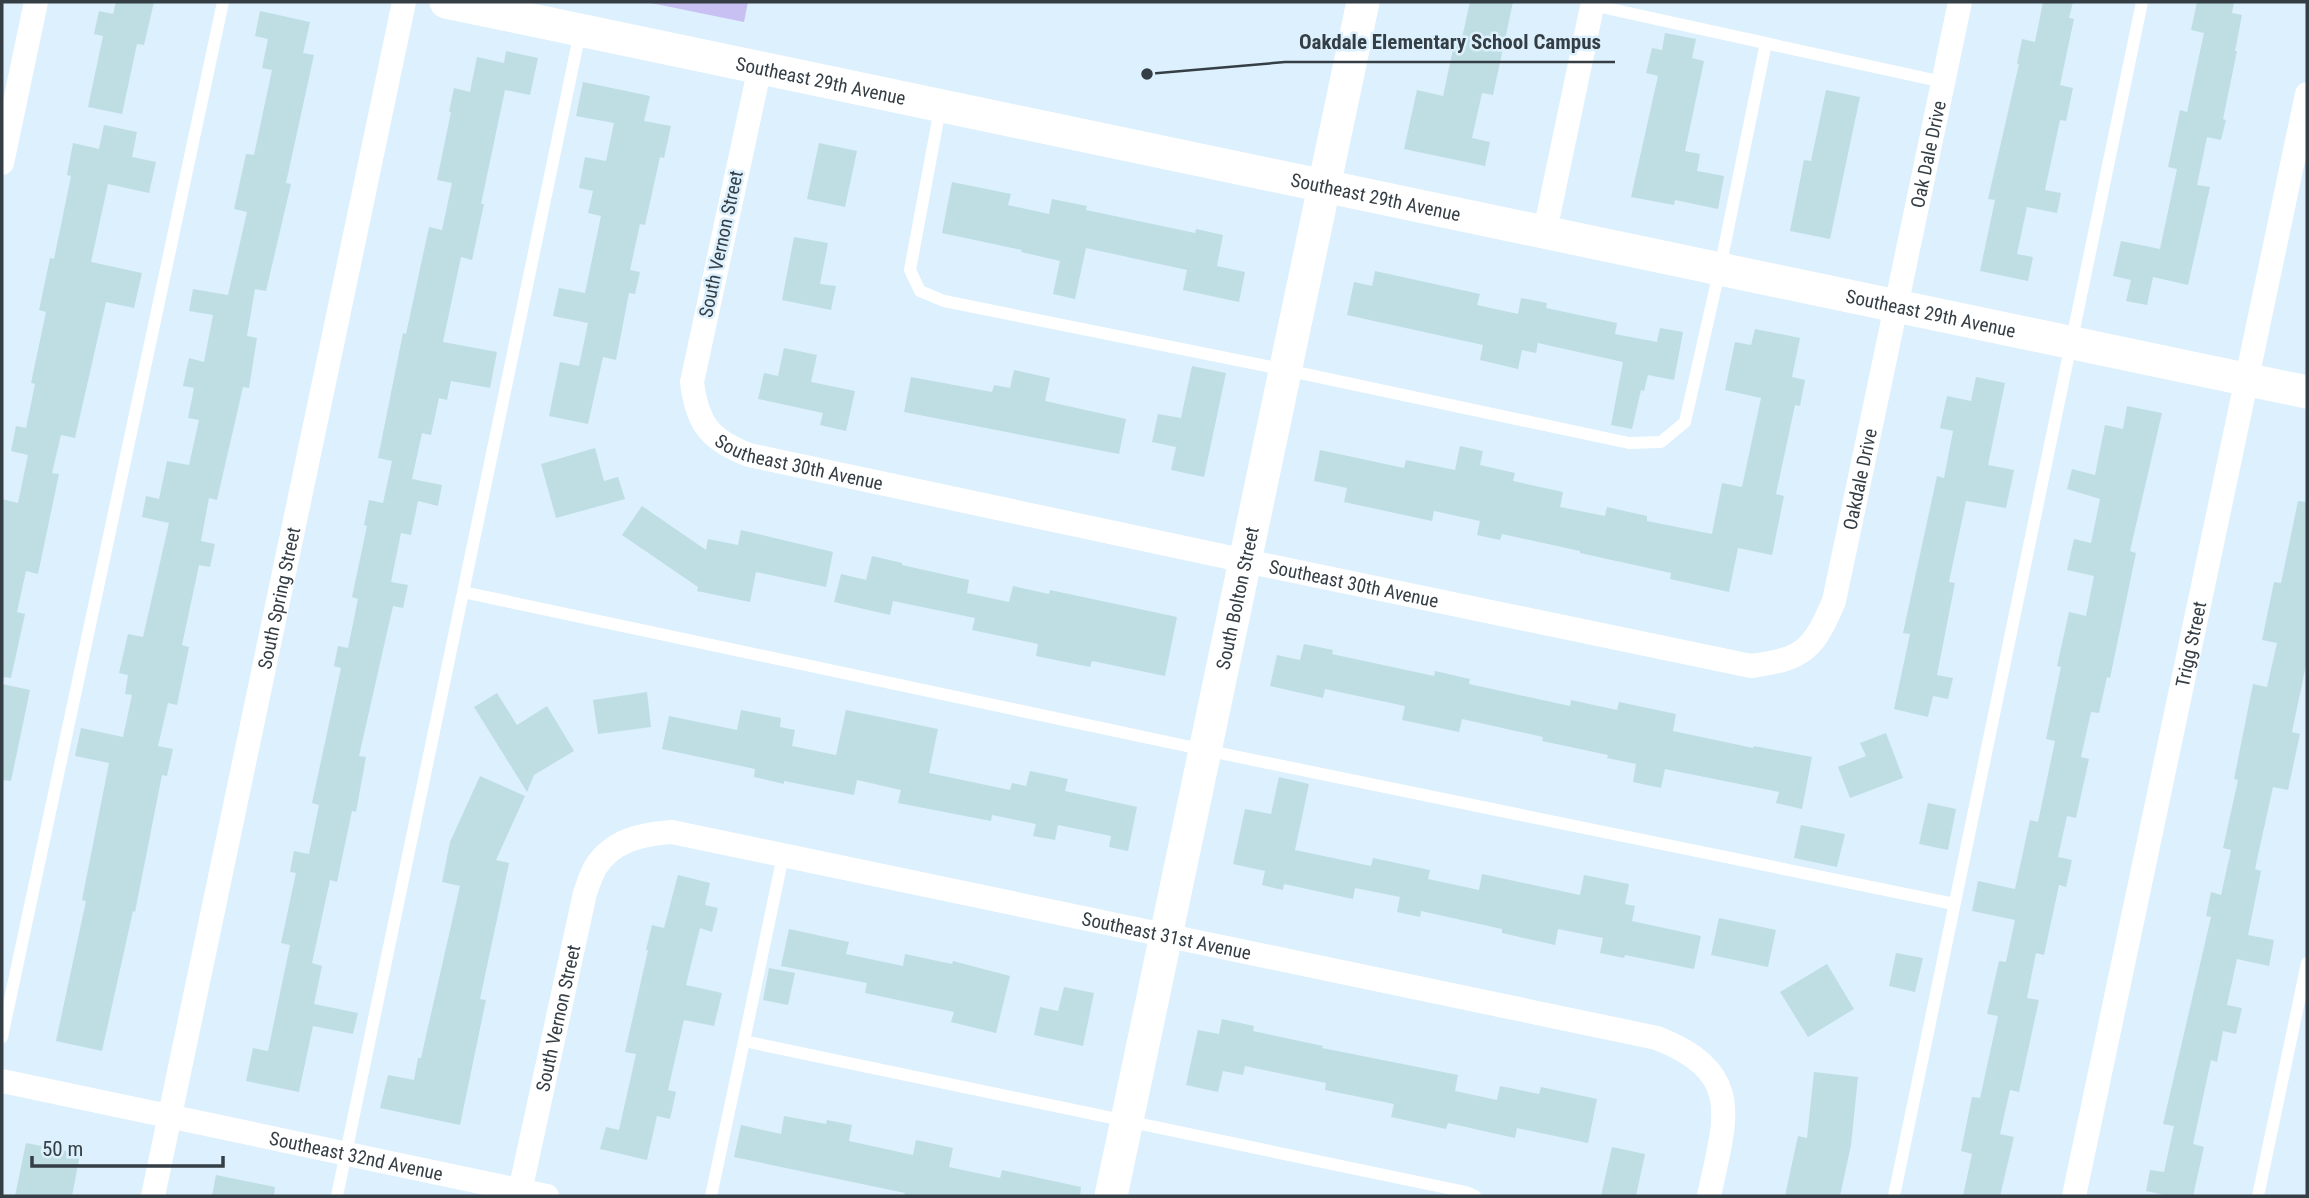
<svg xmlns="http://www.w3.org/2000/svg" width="2309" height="1198" font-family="'Roboto Condensed',sans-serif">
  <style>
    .green { fill: #c8bff3 }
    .building { fill: #bfdee3 }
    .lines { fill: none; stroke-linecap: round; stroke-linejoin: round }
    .lane { stroke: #fff; stroke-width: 12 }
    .street { stroke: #fff; stroke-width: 24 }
    .secondary { stroke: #fff; stroke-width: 33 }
    .labels { text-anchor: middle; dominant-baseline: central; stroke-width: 5; stroke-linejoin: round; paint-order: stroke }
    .street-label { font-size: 19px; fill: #343e44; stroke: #dcf0fd }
    .leader { fill: none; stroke: #343e44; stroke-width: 2.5 }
    .callout-dot { fill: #343e44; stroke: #dcf0fd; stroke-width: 2.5 }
    .callout-label { font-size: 21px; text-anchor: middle; font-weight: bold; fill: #343e44; stroke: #dcf0fd; stroke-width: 5; stroke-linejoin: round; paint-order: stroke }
  </style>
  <rect width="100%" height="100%" fill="#dcf0fd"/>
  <path class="green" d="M646,2H748L744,22Z"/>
  <path class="building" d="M116,2H154L144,45L137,44L122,114L88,107L103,36L94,34L99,11L113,14Z
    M1470,2H1513L1493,95L1482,93L1472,138L1490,142L1485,166L1404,149L1417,90L1443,96L1454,45L1460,47Z
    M2043,2H2073L2069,18L2074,19L2060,85L2073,88L2066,121L2060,120L2045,190L2061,193L2057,213L2027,207L2017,254L2033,257L2028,281L1980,271L1995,200L1988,199L2019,64H2017L2022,39L2035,42Z
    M2197,2H2234L2232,13L2242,15L2235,51H2237L2223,119L2226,120L2221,140L2207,137L2197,185L2210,187L2188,285L2153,277L2147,305L2126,301L2131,280L2113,276L2121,241L2160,249L2177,169L2168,167L2180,110L2187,112L2204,33L2191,30Z
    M260,11L310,22L303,53L314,55L286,183L291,184L266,291L255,289L247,336L257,338L249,388L243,387L217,500L209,498L201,541L215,544L210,567L199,565L182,645L189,647L177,705L168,703L158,746L173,749L167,776L162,775L135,912L133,911L102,1051L56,1041L86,901L82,900L109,763L75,756L81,728L123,737L132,695L125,694L128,675L119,673L128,634L143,637L169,523L142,517L146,496L159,499L167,461L189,465L199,420L188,418L194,388L183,386L189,358L204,362L213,315L189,311L193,289L228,295L247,212L234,209L246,154L254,155L272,70L262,68L268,39L255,36Z
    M1665,33L1696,39L1692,58L1704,61L1685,151L1700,154L1697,171L1724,176L1718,209L1675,200L1674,205L1631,197L1658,76L1646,73L1652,48L1662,50Z
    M506,51L538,58L530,95L505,90L481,204H484L472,260L461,257L443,342L497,352L490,388L451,381L447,400L439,398L431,435L422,433L412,479L442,485L438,506L418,501L411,535L401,533L391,582L408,585L403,608L393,606L359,756L366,757L356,812L352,811L337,882L330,880L312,963L322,966L314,1004L358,1013L353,1034L313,1026L299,1092L246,1081L253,1048L268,1051L290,945L281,943L296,873L290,872L294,851L309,854L319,805L312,803L341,668L334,666L338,646L348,648L358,599L352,597L367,526L364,525L369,500L383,503L392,461L378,458L403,333L406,334L429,227L442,230L452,183L437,180L451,112H449L454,88L470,92L477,57L504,63Z
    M583,82L650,96L644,121L671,126L664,158L660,157L645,225L640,224L630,270L640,272L635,294L629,293L616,360L603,357L588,424L549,416L560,362L579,366L588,323L553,316L559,288L585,293L601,216L588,213L593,191L579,188L585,157L606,161L614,123L576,116Z
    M1826,90L1860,97L1830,239L1790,231L1804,160L1811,161Z
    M104,125L137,132L132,157L156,162L149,193L108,184L91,262L142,273L134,308L106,302L75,438L61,435L52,473L59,474L38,574L26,571L17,612L25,614L11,678L2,677V499L18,503L28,455L11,451L16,426L26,428L35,384L31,383L46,312L39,310L50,258L54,259L71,176L67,175L73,143L99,149Z
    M819,143L857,151L845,207L807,199Z
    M952,182L1011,194L1008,205L1049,214L1052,199L1087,206L1086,210L1195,233L1196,229L1223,235L1217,266L1245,272L1239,302L1183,290L1187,270L1086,248L1075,299L1053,294L1060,261L1021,252L1022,250L942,233Z
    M794,237L828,243L820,284L836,286L831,310L782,300Z
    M1375,271L1480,294L1477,305L1518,314L1521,298L1547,303L1546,308L1617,323L1615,334L1657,342L1660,328L1683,332L1674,380L1648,375L1644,391L1641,390L1632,429L1611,425L1623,362L1538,343L1536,353L1522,350L1518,369L1480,360L1483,345L1347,315L1354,282L1372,286Z
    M1755,329L1800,338L1792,377L1805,380L1800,406L1795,405L1776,494L1784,496L1772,555L1738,548L1729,592L1670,579L1671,573L1580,553V551L1502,534L1500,540L1477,535L1480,521L1434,511L1432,521L1344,502L1347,488L1314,481L1320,450L1404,468L1406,460L1455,470L1460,446L1483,451L1480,465L1515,473L1513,481L1563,492L1560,507L1605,516L1607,507L1647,516V521L1712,534L1722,483L1742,487L1761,398L1725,390L1735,342L1751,345Z
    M784,348L817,355L811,382L855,391L846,431L820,425L823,413L758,399L764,373L778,376Z
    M1192,366L1226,373L1204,477L1171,470L1176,447L1152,442L1158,414L1181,418Z
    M1014,370L1050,378L1045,401L1126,419L1119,454L904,412L911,377L992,392L994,385L1010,388Z
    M1976,377L2005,383L1988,465L2014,470L2006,508L1966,501L1949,582L1955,583L1937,675L1953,678L1948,699L1933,696L1928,717L1894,709L1910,634L1903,633L1937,476L1944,478L1953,431L1940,428L1947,396L1971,401Z
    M2127,406L2162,413L2130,551L2136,553L2110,678L2107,677L2099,713L2091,712L2081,757L2089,759L2076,818L2067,816L2058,857L2072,860L2066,887L2059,885L2044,955L2036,953L2027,998L2039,1000L2019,1092L2010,1090L2000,1134L2014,1137L2000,1196H1963L1972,1154L1961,1151L1972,1097L1980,1098L1998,1016L1987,1014L1999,961L2006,962L2015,920L1972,911L1978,881L2015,889L2030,820L2038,822L2055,741L2046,739L2061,667L2057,666L2069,612L2086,616L2094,576L2067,570L2074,539L2091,543L2100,499L2067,489L2072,469L2095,475L2105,425L2123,429Z
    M595,448L604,481L618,477L625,499L556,518L541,464Z
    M2298,501L2307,502V660L2292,732L2300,734L2288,790L2273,787L2255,869L2261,871L2248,935L2274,940L2269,966L2237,959L2227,1005L2242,1008L2236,1034L2223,1031L2217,1062L2211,1060L2193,1144L2204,1147L2193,1196H2169L2146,1191L2150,1170L2164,1172L2174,1126L2163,1124L2211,917L2206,916L2211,892L2221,895L2231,850L2223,848L2238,780L2234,779L2253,684L2267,687L2277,643L2262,640L2274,582L2281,583Z
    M642,506L706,550L708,539L738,545L741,530L833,552L826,587L756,572L750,602L697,591L698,587L622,535Z
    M872,556L902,563V565L969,580L967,593L1009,602L1013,586L1049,594L1050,590L1177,617L1165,676L1092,661L1090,667L1036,656L1038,644L972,630L975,618L893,601L890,615L834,602L841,574L866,580Z
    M1304,644L1333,650L1332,654L1434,676L1435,671L1470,679L1469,684L1570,706L1571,700L1617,710L1619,702L1676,714L1673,731L1753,748L1754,746L1812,757L1802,809L1776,803L1779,792L1665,769L1661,788L1633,782L1636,764L1607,758L1608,755L1542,741L1543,737L1462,719L1459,732L1402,720L1405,706L1325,689L1323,698L1270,686L1277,655L1300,660Z
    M2,684L30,690L11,781L2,780Z
    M647,692L651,727L598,734L593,700Z
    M497,693L517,725L547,706L574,751L534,775L527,792L474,707Z
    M741,710L781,718L780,727L795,730L792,746L836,755L846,710L938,729L929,773L1010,790L1012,783L1026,786L1030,771L1068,779L1065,791L1137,807L1128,851L1109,847L1111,836L1058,825L1055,840L1033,836L1036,824L992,815L991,821L898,803L901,790L857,780L854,795L784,781V784L754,777L755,769L662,749L669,716L737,730Z
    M1886,733L1903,778L1850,798L1838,767L1866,756L1860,743Z
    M480,776L525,796L496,860L509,863L480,999L486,1000L460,1125L380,1108L388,1075L414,1080L418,1058H421L460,886L442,882L450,842Z
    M1279,777L1309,784L1295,850L1371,866L1373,858L1430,870L1428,879L1479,890L1482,874L1580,895L1584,875L1629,884L1625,904L1635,906L1632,921L1701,936L1694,969L1625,955L1624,958L1600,953L1603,938L1558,929L1555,945L1502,933V929L1421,911L1420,917L1397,912L1400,897L1355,888L1353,899L1284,884L1283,890L1262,885L1265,871L1233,864L1245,809L1271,814Z
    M1928,803L1956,809L1948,850L1919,844Z
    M1801,825L1845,834L1837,867L1794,858Z
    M678,875L710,883L705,905L718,908L712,932L700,928L686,985L722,993L714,1026L684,1020L668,1090L676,1092L670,1119L657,1116L647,1160L600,1149L606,1127L619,1130L636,1054L625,1052L648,950H646L652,925L664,928Z
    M1719,918L1776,930L1768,967L1711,955Z
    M789,929L849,942L846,954L903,966L905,954L952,964L953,961L1010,976L996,1033L951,1022L954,1012L865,993L867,983L781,966Z
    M1896,953L1923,958L1915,992L1889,986Z
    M1827,964L1854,1009L1808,1037L1780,992Z
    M769,968L795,973L788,1005L763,1000Z
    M1064,987L1094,993L1083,1046L1034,1035L1040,1007L1058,1011Z
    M1222,1019L1254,1026L1253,1031L1323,1046L1322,1048L1458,1075L1455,1091L1497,1100L1500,1086L1539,1094L1541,1087L1597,1099L1588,1143L1517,1128L1515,1138L1448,1123L1446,1129L1391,1117L1394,1104L1325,1090L1326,1083L1245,1066L1243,1075L1223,1071L1218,1092L1186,1085L1198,1030L1219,1034Z
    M1814,1072L1858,1077L1851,1145L1840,1196H1785L1798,1136L1807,1138Z
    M784,1116L826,1124L827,1120L852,1125L849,1141L913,1155L916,1140L953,1148L949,1167L1000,1178L1002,1170L1081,1187L1080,1196H904L905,1193L734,1157L741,1125L781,1134Z
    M26,1143L80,1154L72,1196H15Z
    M1612,1147L1645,1154L1636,1196H1601Z
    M216,1175L275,1187L274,1196H212Z"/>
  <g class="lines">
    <path class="lane" d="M1592,5L1943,82
      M940,109L910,270L920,291L944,301L1286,370L1629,443L1661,442L1685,422L1720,268L1766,43
      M463,592L1205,750L1954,904
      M2,1037L223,2
      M744,1041L783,856
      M337,1196L580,32
      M711,1196L744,1041L1466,1192L1475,1196
      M1894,1196L2142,2
      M2258,1196L2307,963"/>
    <g class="street">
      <path id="s1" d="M760,67L692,382C697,424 710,440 749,455L1246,561L1751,666C1804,659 1813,650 1834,601L1960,2"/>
      <path d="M2,163L36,2"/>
      <path d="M1545,231L1593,2"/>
      <path id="s2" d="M2,1081L547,1196"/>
      <path id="s3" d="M153,1196L404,2"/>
      <path id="s4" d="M519,1196L585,893C588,885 591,875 595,868C612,840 642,834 672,832L1657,1038C1746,1073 1725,1119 1709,1196"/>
      <path id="s5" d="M2074,1196L2307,94"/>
    </g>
    <g class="secondary">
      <path id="s6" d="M446,2L2307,392"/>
      <path id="s7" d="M1111,1196L1363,2"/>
    </g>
  </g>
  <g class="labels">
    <g class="street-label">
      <text stroke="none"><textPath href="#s6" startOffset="383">Southeast 29th Avenue</textPath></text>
      <text stroke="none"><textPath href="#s1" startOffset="2016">Oak Dale Drive</textPath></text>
      <text stroke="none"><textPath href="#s6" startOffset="950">Southeast 29th Avenue</textPath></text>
      <text transform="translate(721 244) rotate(-78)">South Vernon Street</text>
      <text stroke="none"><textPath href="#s6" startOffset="1517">Southeast 29th Avenue</textPath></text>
      <text stroke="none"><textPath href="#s1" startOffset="472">Southeast 30th Avenue</textPath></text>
      <text stroke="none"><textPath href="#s1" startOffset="1684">Oakdale Drive</textPath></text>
      <text stroke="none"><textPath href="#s1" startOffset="1040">Southeast 30th Avenue</textPath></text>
      <text stroke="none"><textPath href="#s3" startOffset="611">South Spring Street</textPath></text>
      <text stroke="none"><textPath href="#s7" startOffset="611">South Bolton Street</textPath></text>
      <text stroke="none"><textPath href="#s5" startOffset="564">Trigg Street</textPath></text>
      <text stroke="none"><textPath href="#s4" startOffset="931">Southeast 31st Avenue</textPath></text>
      <text stroke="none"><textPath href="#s4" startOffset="182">South Vernon Street</textPath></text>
      <text stroke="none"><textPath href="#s2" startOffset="362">Southeast 32nd Avenue</textPath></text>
    </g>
  </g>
  <path class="leader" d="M1147 74L1285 62H1615"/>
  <circle class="callout-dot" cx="1147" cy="74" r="7"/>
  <g class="callout-label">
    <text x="1450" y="49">Oakdale Elementary School Campus</text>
  </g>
  <rect width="2309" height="1198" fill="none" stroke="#343e44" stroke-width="7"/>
  <path d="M32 1156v10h191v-10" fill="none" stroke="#343e44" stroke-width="3.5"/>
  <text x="42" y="1156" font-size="21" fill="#343e44" stroke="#dcf0fd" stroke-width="5" paint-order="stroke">50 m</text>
</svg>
